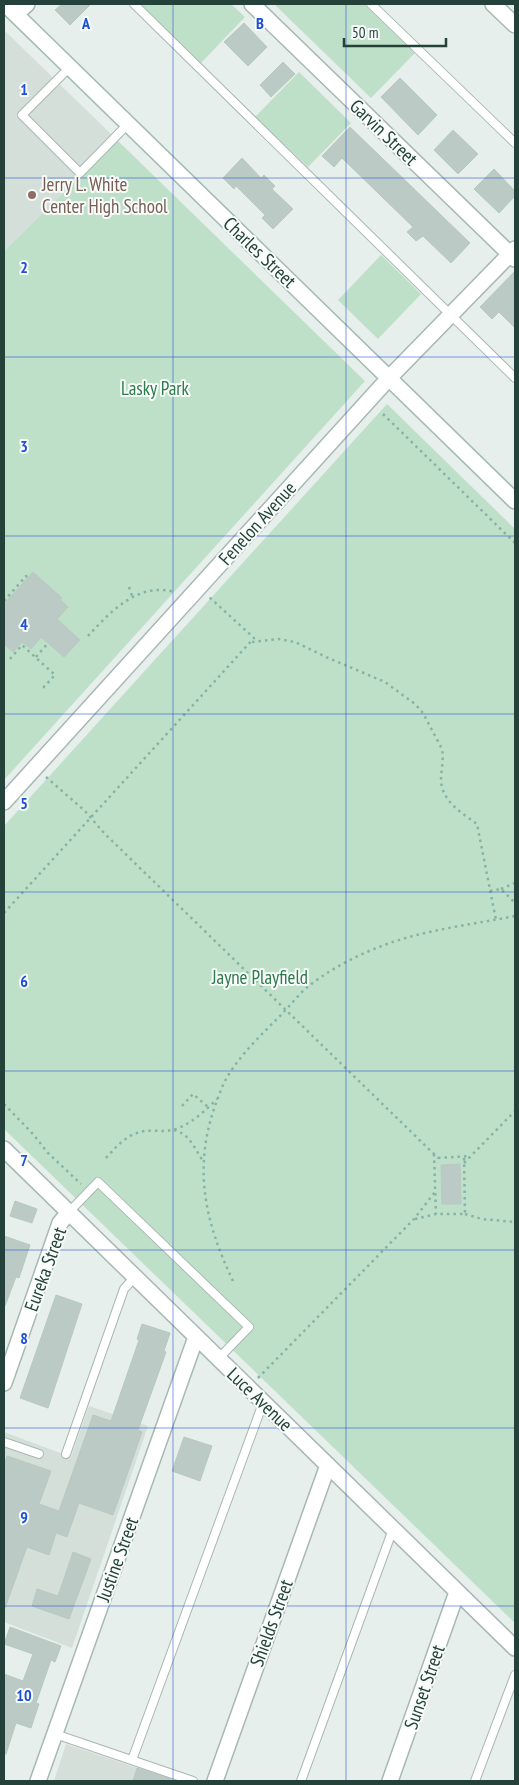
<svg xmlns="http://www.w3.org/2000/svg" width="519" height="1785" font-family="'PT Sans Narrow',sans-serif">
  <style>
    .built { fill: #d4dfda }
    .green { fill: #bfe0c8 }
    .building { fill: #bbcac4; stroke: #b8c9c2 }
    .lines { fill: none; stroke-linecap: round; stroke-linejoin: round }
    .lane-casing { stroke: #a8b8b2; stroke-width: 10 }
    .street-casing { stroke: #a8b8b2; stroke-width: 18 }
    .secondary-casing { stroke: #a4bbb3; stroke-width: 18 }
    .path { stroke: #86b3a5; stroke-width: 2.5; stroke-dasharray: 2.5 4; stroke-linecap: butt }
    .lane { stroke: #fff; stroke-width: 8 }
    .street { stroke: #fff; stroke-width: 15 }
    .secondary { stroke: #fff; stroke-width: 15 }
    .grid { fill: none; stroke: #1d4ed8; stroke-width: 1; stroke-opacity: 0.55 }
    .education-dot { fill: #8d6e63; stroke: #f7fbf9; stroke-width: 2 }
    .labels { text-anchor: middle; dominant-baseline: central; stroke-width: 4; stroke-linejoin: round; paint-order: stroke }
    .street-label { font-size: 19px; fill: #24423a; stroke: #f7fbf9 }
    .education-label { font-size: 19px; fill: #785e54; stroke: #f7fbf9; text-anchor: start }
    .park-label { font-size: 19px; fill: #2d7a4b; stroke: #f7fbf9 }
    .grid-label { font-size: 16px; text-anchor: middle; font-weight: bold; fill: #1d4ed8; stroke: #f7fbf9; stroke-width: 4; stroke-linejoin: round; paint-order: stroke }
  </style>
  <rect width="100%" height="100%" fill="#e6efeb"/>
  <path class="built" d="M4,30L117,140L4,251Z
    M89,1406L148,1426L72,1648L4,1622V1432L71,1457Z
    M66,1744L176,1781H54Z"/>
  <path class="green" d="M141,4H231L245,17L201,63Z
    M274,4H364L415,53L371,98Z
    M299,72L351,123L308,167L255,117Z
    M117,140L365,381L4,780V251Z
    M381,255L421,294L378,339L338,300Z
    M387,404L515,529V1623L4,1129V826Z"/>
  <path class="building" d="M62,4H91L70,25L55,10Z
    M244,23L267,47L248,66L224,42Z
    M283,62L295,74L271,97L260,85Z
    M400,78L437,115L418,135L381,97Z
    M350,127L470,243L451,263L423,236L416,241L407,232L413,227L342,158L334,167L322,156Z
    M453,130L478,154L458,174L434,150Z
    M242,158L261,178L264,175L275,186L272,189L293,209L273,229L262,218L265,215L236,186L234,189L223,178Z
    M494,169L515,191V196L499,213L474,189Z
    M515,271V328L499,312L492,319L480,307Z
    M33,572L62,598L60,599L68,607L57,619L80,640L64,657L41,637L31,649L22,642L13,652L4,644V604Z
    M460,1164L461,1204H442L441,1165Z
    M15,1201L37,1209L32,1223L10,1216Z
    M4,1236L30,1245L19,1278L16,1277L5,1306H4Z
    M56,1295L82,1304L48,1408L20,1398Z
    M142,1324L170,1333L164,1351L166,1352L138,1430L142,1432L113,1515L79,1503L67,1537L56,1533L49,1555L27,1547L5,1608L4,1607V1466L7,1456L51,1471L39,1504L59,1511L93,1415L111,1421L139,1340L137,1339Z
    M184,1437L212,1446L200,1481L172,1471Z
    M73,1552L91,1559L69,1619L32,1606L37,1589L58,1596Z
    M10,1627L61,1646L55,1662L51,1660L36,1703L39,1704L31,1728L16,1723L6,1754H4V1674L23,1681L33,1654L4,1644Z
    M137,1768L171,1779V1781H133Z"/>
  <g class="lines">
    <defs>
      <path id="lane" d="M134,4L515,378
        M371,4L515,143
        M70,67L22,115L80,173L128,124
        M69,1212L98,1182L249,1327L218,1359
        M4,1442L39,1454
        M66,1454L124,1289L135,1277
        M55,1734L193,1781
        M132,1760L263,1403
        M301,1781L393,1529
        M475,1781L515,1675"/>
      <path id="street" d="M252,4L515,259
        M493,4L515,25
        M16,14L27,4
        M4,802L389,378L515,249
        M4,1149L515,1648
        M4,1383L60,1223L69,1212
        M38,1781L196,1337
        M215,1781L328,1465
        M390,1781L457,1592"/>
      <path id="secondary" d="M5,4L515,501"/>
    </defs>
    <use href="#lane" class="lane-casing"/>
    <use href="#street" class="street-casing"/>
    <use href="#secondary" class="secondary-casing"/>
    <path class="path" d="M383,414L515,543
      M129,587L132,596
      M4,601L26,576L28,578
      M88,636C111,611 138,582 175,592
      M252,642L279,639L295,642L326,657L385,682L415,704L423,713L442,749C444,760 441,770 441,780C442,802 462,813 477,824L496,920
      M36,657L48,643
      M10,659L22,645L55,675L42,689
      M46,777L85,811L104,833L438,1158
      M501,889L515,883
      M490,891L501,889L515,903
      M4,913L254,638L208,596
      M4,1104L33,1134L48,1153L81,1184
      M182,1106L193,1094L208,1107
      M174,1130C190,1134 194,1148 203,1161
      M434,1154L436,1214
      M106,1158C117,1146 127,1134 144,1131C153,1130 163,1132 172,1130C189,1126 205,1111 217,1099
      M438,1158L470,1156
      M464,1163L515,1111
      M465,1214L482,1219L515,1222
      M415,1219L436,1214H465L464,1156
      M233,1281C205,1222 193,1169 215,1106C218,1098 221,1089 225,1081C238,1057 259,1037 278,1018C287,1009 295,999 304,990C325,972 353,957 379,947C422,930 470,925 515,916
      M258,1378L414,1219L435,1192"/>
    <use href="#lane" class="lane"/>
    <use href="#street" class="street"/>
    <use href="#secondary" class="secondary"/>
  </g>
  <path class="grid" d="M173,4V1781M346,4V1781M4,178H515M4,357H515M4,536H515M4,714H515M4,892H515M4,1071H515M4,1250H515M4,1428H515M4,1606H515"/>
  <circle class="education-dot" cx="32" cy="195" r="5"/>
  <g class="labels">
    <g class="street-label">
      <text transform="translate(384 132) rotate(44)">Garvin Street</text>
      <text transform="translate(260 252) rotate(44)">Charles Street</text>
      <text transform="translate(257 523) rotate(-48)">Fenelon Avenue</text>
      <text transform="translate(45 1269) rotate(-70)">Eureka Street</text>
      <text transform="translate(260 1399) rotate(44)">Luce Avenue</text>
      <text transform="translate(117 1559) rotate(-70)">Justine Street</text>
      <text transform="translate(271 1623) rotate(-70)">Shields Street</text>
      <text transform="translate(424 1687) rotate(-71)">Sunset Street</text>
    </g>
    <g class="education-label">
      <text x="42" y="184">Jerry L. White<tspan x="42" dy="22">Center High School</tspan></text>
    </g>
    <g class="park-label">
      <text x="155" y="388">Lasky Park</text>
      <text x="260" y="977">Jayne Playfield</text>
    </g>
  </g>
  <g class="grid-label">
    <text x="86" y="29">A</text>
    <text x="260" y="29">B</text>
    <text x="24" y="95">1</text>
    <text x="24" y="273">2</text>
    <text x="24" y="452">3</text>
    <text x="24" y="630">4</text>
    <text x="24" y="809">5</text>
    <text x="24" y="987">6</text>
    <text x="24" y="1166">7</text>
    <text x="24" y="1344">8</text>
    <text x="24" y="1523">9</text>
    <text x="24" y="1701">10</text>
  </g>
  <rect width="519" height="1785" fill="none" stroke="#24423a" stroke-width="10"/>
  <path d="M344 38v8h102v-8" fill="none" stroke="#24423a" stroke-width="2.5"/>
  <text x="352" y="38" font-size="15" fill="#24423a" stroke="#f7fbf9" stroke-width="4" paint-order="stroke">50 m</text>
</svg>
